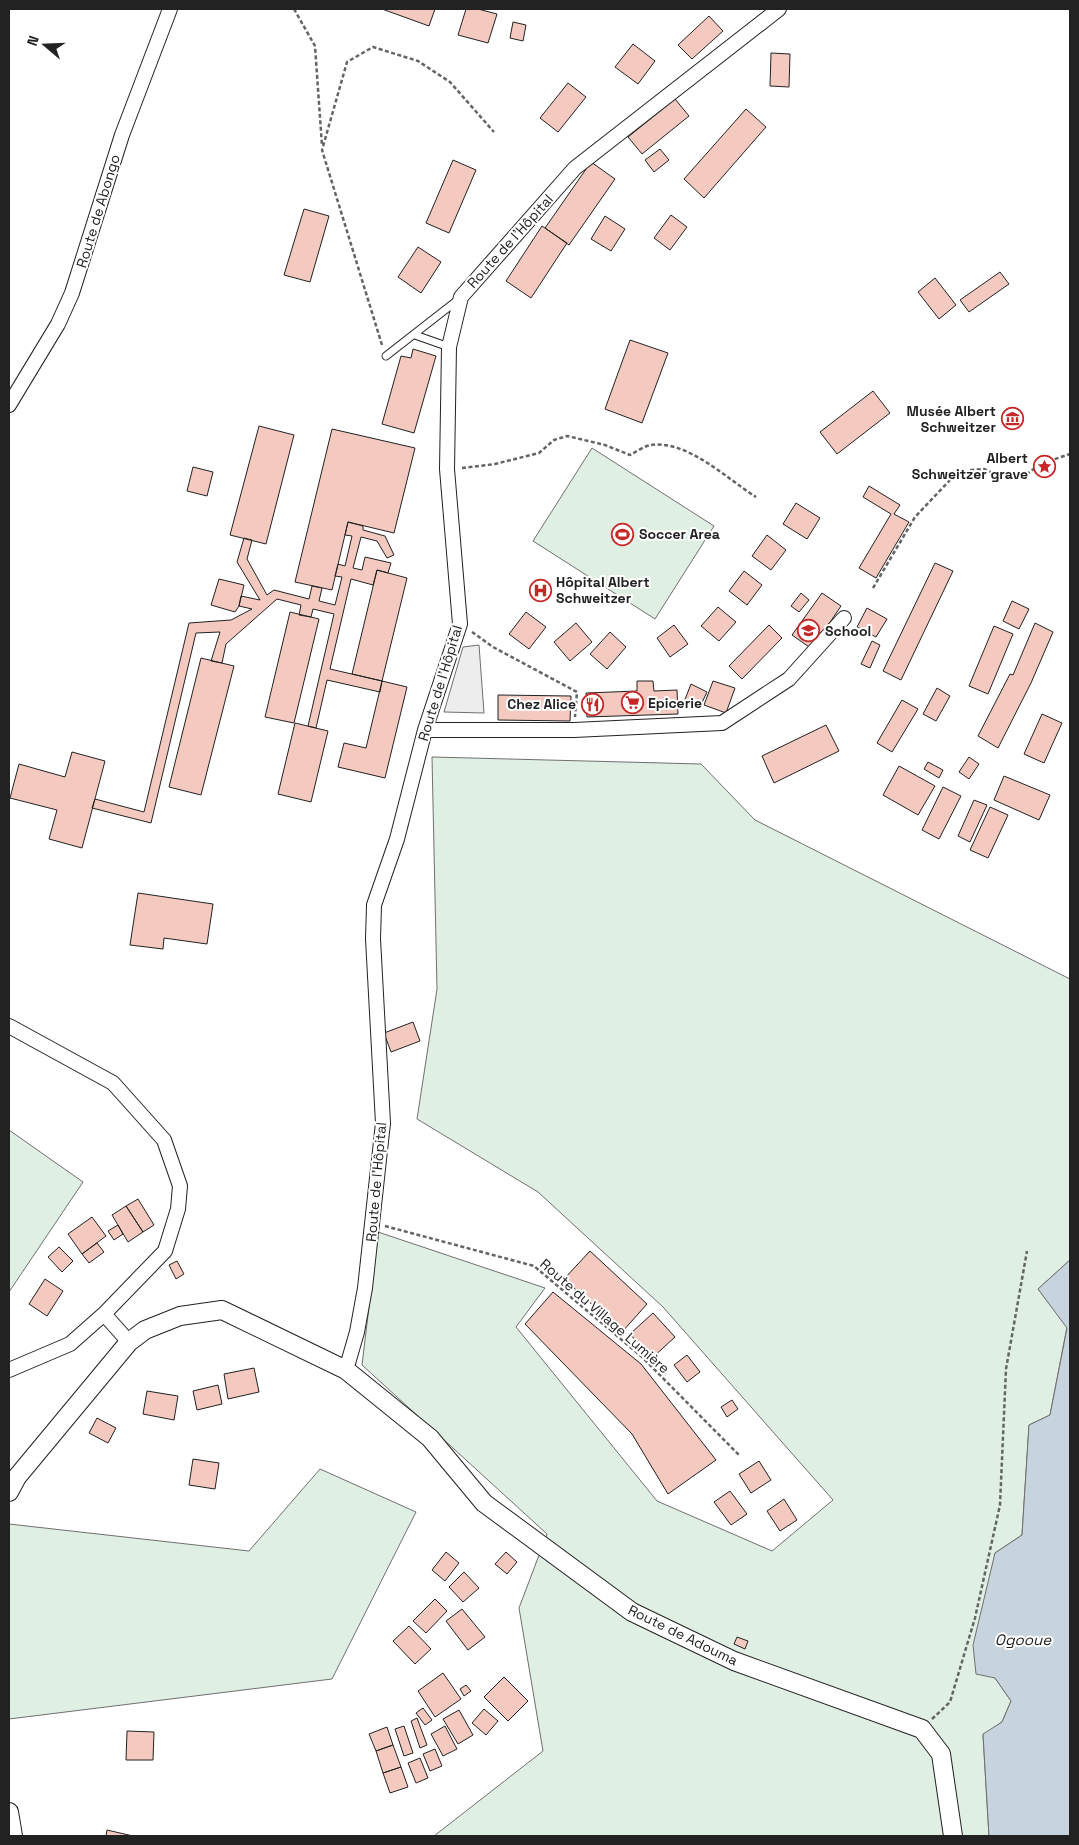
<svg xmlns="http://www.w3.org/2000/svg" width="1079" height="1845" font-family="'Space Grotesk',sans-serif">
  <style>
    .green { fill: #e0efe3; stroke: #6f6f6f }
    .parking { fill: #ededed; stroke: #6f6f6f }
    .water { fill: #c7d3dd; stroke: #6f6f6f }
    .building { fill: #f3c9c0; stroke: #222 }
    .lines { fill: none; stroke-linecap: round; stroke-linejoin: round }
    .service-casing { stroke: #222; stroke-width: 9 }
    .minor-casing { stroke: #222; stroke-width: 16 }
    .tertiary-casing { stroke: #222; stroke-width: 20 }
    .path { stroke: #646464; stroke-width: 2.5; stroke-dasharray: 4 2.5; stroke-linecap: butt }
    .service { stroke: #fff; stroke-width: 7 }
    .minor { stroke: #fff; stroke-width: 14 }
    .tertiary { stroke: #fff; stroke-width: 18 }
    .labels { text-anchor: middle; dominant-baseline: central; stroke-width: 4; stroke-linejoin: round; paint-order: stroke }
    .street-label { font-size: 14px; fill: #222; stroke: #fff }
    .poi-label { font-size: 14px; font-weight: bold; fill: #222; stroke: #fff; text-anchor: start }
    .water-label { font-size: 15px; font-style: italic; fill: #222; stroke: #fff }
  </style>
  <rect width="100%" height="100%" fill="#fff"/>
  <path class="green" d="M592,448L714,526L655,619L533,541Z
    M432,757L701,764L755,820L1070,979V1260L1038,1289L1067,1327L1050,1415L1029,1425L1022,1535L995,1553V1678L1011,1701L1002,1722L983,1735L989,1836H434L543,1751L519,1608L547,1534L362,1365L378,1232L545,1288L516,1327L657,1501L772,1551L833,1500L663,1307L538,1192L417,1119L437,989Z
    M9,1130L83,1182L9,1292Z
    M320,1469L416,1512L332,1679L9,1719V1524L249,1551Z"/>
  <path class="parking" d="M479,645L484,713L444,712L463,647Z"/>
  <path class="water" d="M1070,1260V1836H989L983,1734L1002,1722L1011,1701L995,1678L976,1674L973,1645L995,1553L1022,1535L1029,1425L1050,1415L1067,1328L1038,1289Z"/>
  <path class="building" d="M382,9H435L429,26Z
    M466,9H478L497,14L488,43L458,35Z
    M709,16L723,31L692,59L678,45Z
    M513,22L526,25L523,41L510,38Z
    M633,44L655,61L638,84L615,67Z
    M771,53L790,54L789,87L770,86Z
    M568,83L586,97L558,132L540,118Z
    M675,99L689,116L642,154L628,137Z
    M746,109L766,127L704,198L684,179Z
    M660,149L669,160L654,172L645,160Z
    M453,160L476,170L449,233L426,223Z
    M591,162L615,179L569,245L545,228Z
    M304,209L329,216L310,282L284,275Z
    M671,215L687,227L670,250L654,238Z
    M605,216L625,229L611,251L591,239Z
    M542,226L567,243L531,298L506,281Z
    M418,247L441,262L421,293L398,277Z
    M1000,272L1009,284L969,312L960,300Z
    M935,278L956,305L939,319L918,292Z
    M630,340L668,353L642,423L605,409Z
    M413,349L436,356L414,433L382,424L401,356L411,358Z
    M873,391L890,413L837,454L820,432Z
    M259,426L294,435L266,544L230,535Z
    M332,429L415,448L394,533L348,522L332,590L295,582Z
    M193,467L213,472L207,496L187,491Z
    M869,486L900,505L894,514L909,522L876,578L859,568L891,514L863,497Z
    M796,503L820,518L807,539L783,524Z
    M348,522L363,526V530L385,536L394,555L387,558L377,541L361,537L353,568L362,570L365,557L391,563L388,573L377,570L373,585L351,579L330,669L382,681L380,692L327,680L316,728L308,726L334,614L313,609L311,617L299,615L301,605L277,599L226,644L222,663L211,661L220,632L196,633L151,823L92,808L95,799L144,812L189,623L231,620L252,609L239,606L241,596L260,600L237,562L244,538L252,540L247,559L267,595L274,590L309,599L312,586L322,588L319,601L335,605L342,577L335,576L338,564L345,566L352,536L345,535Z
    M767,535L786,550L771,570L752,556Z
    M935,563L953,571L901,680L883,671Z
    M377,570L407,578L382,681L352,674Z
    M744,571L762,585L747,605L729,591Z
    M219,579L244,585L239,606L235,612L211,605Z
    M801,593L809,600L799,612L791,606Z
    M822,593L841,606L812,649L792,635Z
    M1012,601L1029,609L1019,629L1003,621Z
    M718,607L736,622L719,641L701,626Z
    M867,608L887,619L876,637L857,627Z
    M290,612L319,619L294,723L265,717Z
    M526,612L546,627L529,649L509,634Z
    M576,623L592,642L570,661L554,642Z
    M1035,623L1053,632L1031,683L998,748L978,736L1010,674L1013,675Z
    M674,625L688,644L670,657L657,638Z
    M769,625L782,638L742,679L729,666Z
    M994,626L1013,634L988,694L969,686Z
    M610,632L626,647L607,669L590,654Z
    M872,641L880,645L870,668L861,664Z
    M201,658L234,666L201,795L169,787Z
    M382,681L407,687L385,778L338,767L344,743L366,748Z
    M637,681H653L654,691L677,690L678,714L587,717L586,693L637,691Z
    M713,681L735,688L726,713L704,705Z
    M691,684L707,692L699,709L684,702Z
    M937,688L950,696L936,721L923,714Z
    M498,695L571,696L570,721L498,720Z
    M902,700L918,709L892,752L877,743Z
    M1042,714L1062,723L1044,763L1024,754Z
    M295,723L328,731L311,802L278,794Z
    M826,725L839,751L774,783L762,756Z
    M72,752L105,761L82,848L49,839L57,810L10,798L19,764L65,777Z
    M969,757L979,764L969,779L959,772Z
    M928,762L943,770L939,778L924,769Z
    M899,766L935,786L918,815L883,795Z
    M1004,776L1050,795L1039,820L994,800Z
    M943,787L961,796L939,839L922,830Z
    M974,800L987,805L970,842L958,836Z
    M990,807L1008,815L988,858L970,850Z
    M138,893L213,904L207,944L164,938L163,949L130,945Z
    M413,1022L420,1041L391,1052L384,1033Z
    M138,1199L154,1225L143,1232L126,1206Z
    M126,1206L143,1232L128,1242L112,1215Z
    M92,1217L106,1236L82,1254L68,1234Z
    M118,1225L123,1234L114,1240L108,1231Z
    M97,1243L104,1252L89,1263L82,1254Z
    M59,1247L73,1261L62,1272L48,1257Z
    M590,1251L647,1304L622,1332L564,1279Z
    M177,1261L184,1274L176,1279L169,1265Z
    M45,1279L63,1291L47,1316L29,1304Z
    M553,1292L641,1364L716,1460L668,1494L632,1434L525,1324Z
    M653,1313L675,1337L651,1359L630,1334Z
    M687,1355L700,1372L687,1382L674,1365Z
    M254,1368L259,1392L228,1399L224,1374Z
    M218,1385L222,1404L197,1410L193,1391Z
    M147,1391L178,1396L174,1420L143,1414Z
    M732,1400L738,1409L727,1417L721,1407Z
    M97,1418L116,1428L108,1443L89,1433Z
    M193,1459L219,1463L215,1489L189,1485Z
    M759,1461L771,1480L751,1493L739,1474Z
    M730,1491L747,1514L731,1525L714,1502Z
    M784,1499L797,1520L780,1531L767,1511Z
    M446,1552L459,1563L445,1581L432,1570Z
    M506,1552L517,1562L507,1574L495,1564Z
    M464,1572L479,1588L463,1602L449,1587Z
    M435,1599L447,1611L426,1633L413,1621Z
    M462,1609L485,1637L468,1650L446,1621Z
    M409,1626L431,1649L415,1664L393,1641Z
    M737,1637L748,1641L745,1649L734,1644Z
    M443,1673L461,1699L435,1717L418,1691Z
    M504,1677L528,1701L508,1721L484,1697Z
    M466,1685L471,1691L464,1696L460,1689Z
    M423,1708L432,1720L425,1725L416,1713Z
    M484,1709L498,1721L486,1735L472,1723Z
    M459,1710L473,1735L458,1744L443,1719Z
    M417,1718L427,1745L420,1748L411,1721Z
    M404,1726L413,1753L404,1756L395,1729Z
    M445,1726L457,1749L443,1756L431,1734Z
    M387,1727L393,1745L376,1751L369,1734Z
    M127,1731L154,1732L153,1760H126Z
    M393,1745L401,1767L383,1773L376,1751Z
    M435,1749L442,1766L430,1771L423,1754Z
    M420,1758L428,1778L416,1783L408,1763Z
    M401,1767L408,1787L390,1793L383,1773Z
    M107,1830L133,1836H106Z"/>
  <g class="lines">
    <defs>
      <path id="service" d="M415,335L449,347
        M386,356L459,299"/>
      <path id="minor" d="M9,405L58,324L72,293L122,135L170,9
        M425,730H574L722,723L789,679L844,618
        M9,1026L113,1083L164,1140L180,1186L178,1209L165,1251L104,1314L70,1344L9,1370
        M104,1314L129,1342
        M346,1370L357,1332L365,1288L383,1123L373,939L374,905L397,839L425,730L460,624L447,469L449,347L461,297L575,168L779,9"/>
      <path id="tertiary" d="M9,1492L17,1477L129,1342L145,1330L180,1316L222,1310L346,1370L430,1438L484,1503L632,1612L734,1661L922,1729L941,1754L953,1836
        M9,1812L13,1836"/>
    </defs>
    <use href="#service" class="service-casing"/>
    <use href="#minor" class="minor-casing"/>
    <use href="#tertiary" class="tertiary-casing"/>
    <path class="path" d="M294,9L315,46L322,146
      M382,345L322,150L347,62L373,47L418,61L450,82L494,132
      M462,468L495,464L539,453L554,440L567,436L605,445L630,455C636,452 644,446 651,445C688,440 727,479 756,497
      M873,588L915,517L951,479L971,470L984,469L1004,478L1027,474L1040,464L1070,454
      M472,632L493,647L577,692L575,717
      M385,1226L534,1266L642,1357L739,1455
      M932,1719L950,1702L975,1618L1000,1505L1006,1369L1027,1251"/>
    <use href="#service" class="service"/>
    <use href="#minor" class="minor"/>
    <use href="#tertiary" class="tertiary"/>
  </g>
  <defs>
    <symbol id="museum-ring" viewBox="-11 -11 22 22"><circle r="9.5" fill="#fff" stroke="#c62828" stroke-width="1.5"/><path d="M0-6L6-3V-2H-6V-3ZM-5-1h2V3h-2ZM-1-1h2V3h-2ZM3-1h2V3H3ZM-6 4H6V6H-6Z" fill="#c62828"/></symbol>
    <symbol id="sight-ring" viewBox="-11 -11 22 22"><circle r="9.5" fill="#fff" stroke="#c62828" stroke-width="1.5"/><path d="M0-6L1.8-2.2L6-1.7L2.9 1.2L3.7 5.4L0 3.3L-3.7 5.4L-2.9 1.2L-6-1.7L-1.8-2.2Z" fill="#c62828"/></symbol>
    <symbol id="stadium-ring" viewBox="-11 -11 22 22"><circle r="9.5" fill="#fff" stroke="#c62828" stroke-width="1.5"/><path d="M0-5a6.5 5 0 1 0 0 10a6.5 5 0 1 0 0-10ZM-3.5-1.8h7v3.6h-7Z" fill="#c62828"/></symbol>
    <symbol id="hospital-ring" viewBox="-11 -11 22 22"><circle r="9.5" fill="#fff" stroke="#c62828" stroke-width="1.5"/><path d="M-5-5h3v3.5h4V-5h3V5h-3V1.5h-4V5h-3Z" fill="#c62828"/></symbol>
    <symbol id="school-ring" viewBox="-11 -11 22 22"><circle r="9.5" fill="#fff" stroke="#c62828" stroke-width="1.5"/><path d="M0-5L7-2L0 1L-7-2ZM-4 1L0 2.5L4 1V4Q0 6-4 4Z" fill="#c62828"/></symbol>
    <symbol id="supermarket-ring" viewBox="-11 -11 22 22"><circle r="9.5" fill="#fff" stroke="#c62828" stroke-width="1.5"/><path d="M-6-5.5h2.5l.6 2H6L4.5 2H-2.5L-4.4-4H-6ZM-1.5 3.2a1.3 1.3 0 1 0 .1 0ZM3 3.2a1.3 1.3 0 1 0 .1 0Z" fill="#c62828"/></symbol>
    <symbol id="restaurant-ring" viewBox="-11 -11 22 22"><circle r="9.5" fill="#fff" stroke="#c62828" stroke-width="1.5"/><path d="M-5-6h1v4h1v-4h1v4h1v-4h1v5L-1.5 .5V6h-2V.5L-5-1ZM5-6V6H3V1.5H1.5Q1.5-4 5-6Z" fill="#c62828"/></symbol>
  </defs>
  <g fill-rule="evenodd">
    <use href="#museum-ring" x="1000" y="406" width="25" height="25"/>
    <use href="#sight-ring" x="1032" y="454" width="25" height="25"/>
    <use href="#stadium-ring" x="610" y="522" width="25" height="25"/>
    <use href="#hospital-ring" x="528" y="578" width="25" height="25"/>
    <use href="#school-ring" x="796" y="618" width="25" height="25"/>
    <use href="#supermarket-ring" x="620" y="690" width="25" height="25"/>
    <use href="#restaurant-ring" x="580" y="692" width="25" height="25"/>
  </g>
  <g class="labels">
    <g class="street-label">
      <text transform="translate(98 211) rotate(-73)">Route de Abongo</text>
      <text transform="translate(510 241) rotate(-48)">Route de l'Hôpital</text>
      <text transform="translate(440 683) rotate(-73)">Route de l'Hôpital</text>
      <text transform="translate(376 1182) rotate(-85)">Route de l'Hôpital</text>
      <text transform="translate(605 1316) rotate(41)">Route du Village Lumière</text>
      <text transform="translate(683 1635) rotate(26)">Route de Adouma</text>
    </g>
    <g class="poi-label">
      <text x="996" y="411" text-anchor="end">Musée Albert<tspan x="996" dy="16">Schweitzer</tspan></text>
      <text x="1028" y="458" text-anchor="end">Albert<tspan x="1028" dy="16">Schweitzer grave</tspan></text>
      <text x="639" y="534">Soccer Area</text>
      <text x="556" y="582">Hôpital Albert<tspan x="556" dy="16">Schweitzer</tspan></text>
      <text x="825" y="631">School</text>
      <text x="648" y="703">Epicerie</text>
      <text x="576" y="704" text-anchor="end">Chez Alice</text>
    </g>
    <g class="water-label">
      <text x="1023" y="1639">Ogooue</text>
    </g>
  </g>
  <rect width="1079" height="1845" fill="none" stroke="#222222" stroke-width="20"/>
  <g transform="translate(45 45) rotate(289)" stroke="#ffffff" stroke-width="4" paint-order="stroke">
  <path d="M0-4L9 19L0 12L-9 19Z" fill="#222222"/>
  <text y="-8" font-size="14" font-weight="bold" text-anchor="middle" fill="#222222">N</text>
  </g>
</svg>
